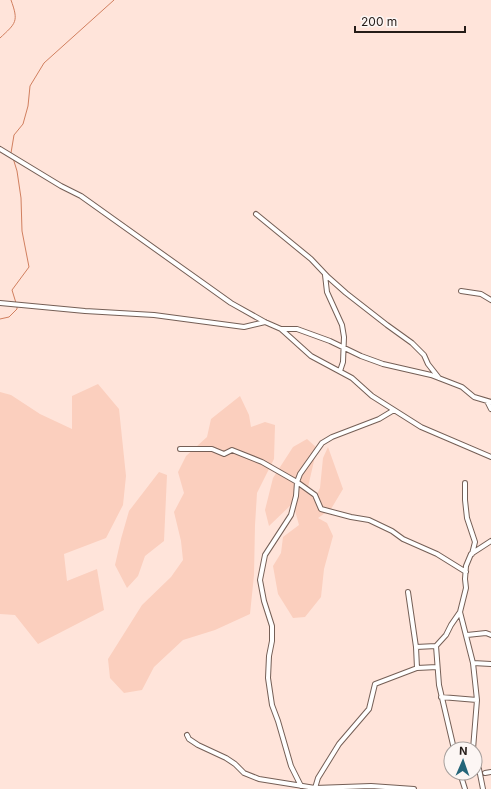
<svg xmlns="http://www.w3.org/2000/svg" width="491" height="789" font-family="Inter,sans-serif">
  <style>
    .green { fill: #fbcfbe }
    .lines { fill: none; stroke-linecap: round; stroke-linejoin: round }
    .stream { stroke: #d17f5f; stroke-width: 1 }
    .street-casing { stroke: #755f56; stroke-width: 6 }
    .street { stroke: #fff; stroke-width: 4 }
  </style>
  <rect width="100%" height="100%" fill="#ffe4da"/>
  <path class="green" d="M98,384L119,409L126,476L123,505L106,538L64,554L67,581L97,569L104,610L38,644L15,615L0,614V392L11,395L40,414L72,429V396Z
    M240,396L249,415L251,427L265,422L275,425L274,459L257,493L255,525L254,575L250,614L215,630L183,640L154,667L142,690L124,693L110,678L108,659L142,605L171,577L183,560L181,541L174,512L184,493L178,472L186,456L207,437L211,419Z
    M307,439L317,448L308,487L315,498L320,488L323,458L328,447L343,489L331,509L318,518L327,523L333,536L324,569L321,597L305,617L293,618L278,594L273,566L281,553L283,537L299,525L293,503L269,526L265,510L273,478L293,447Z
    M159,472L167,475L164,541L145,556L138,576L127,588L115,565L121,539L129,511Z"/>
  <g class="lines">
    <path class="stream" d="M0,38C16,23 19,22 11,0
      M11,153L14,135L23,124L28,106L30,86L44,63L114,0
      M13,158L17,171L21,198L22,231L29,267L12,290L16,303
      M0,319L9,317L17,309V306"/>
    <defs>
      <path id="street" d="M0,149L61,186L81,196L203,283L231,303L265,322L281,329L311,356L352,378L372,396L421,427L491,457
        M256,214L311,259L328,277L346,293L387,325L412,343L424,355L428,364L439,378
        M325,275L327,292L342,325L344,337L343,362L340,371
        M461,291L481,294L491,300
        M0,303L85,311L154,315L244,327L265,322
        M281,329H297L330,341L361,356L383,364L431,375L462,387L474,397L491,402
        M487,401L491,409
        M180,449H212L224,454L232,450L262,462L297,482L315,495L321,509L351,517L369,520L392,531L403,539L437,554L466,572
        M465,483V500L467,518L475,542L472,554
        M408,592L416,647L417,668
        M460,612L473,663
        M467,635L486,633L491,635
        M436,646L439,685L454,749
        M416,647L436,646L446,635L451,625L460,612L466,588L465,579L466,566L471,554L491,541
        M441,697L477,700
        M187,735L189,739L198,745L226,758L235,764L244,773L259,779L315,788L371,786L414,789
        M473,749L477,700L473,663L491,664
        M475,759L479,769L483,789
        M460,773L465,789
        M485,773L491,772
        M301,786L291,766L278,721L272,705L268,678L269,656L272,641V626L264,601L260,580L265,555L291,515L296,496L297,482L300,474L322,443L332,437L379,419L394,410
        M315,788L318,778L339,744L369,709L375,684L417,668L437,667"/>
    </defs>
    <use href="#street" class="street-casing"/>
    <use href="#street" class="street"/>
  </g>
  <g transform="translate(463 761) rotate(2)"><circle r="19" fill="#fcf6f4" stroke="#a69f9c"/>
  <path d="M0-3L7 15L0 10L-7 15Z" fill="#246579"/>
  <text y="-6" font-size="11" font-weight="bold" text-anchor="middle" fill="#251c18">N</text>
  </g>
  <path d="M355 26v6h110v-6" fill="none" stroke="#251c18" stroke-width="2"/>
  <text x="361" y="26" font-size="12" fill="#251c18" stroke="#fcf6f4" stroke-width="3" paint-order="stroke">200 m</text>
</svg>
